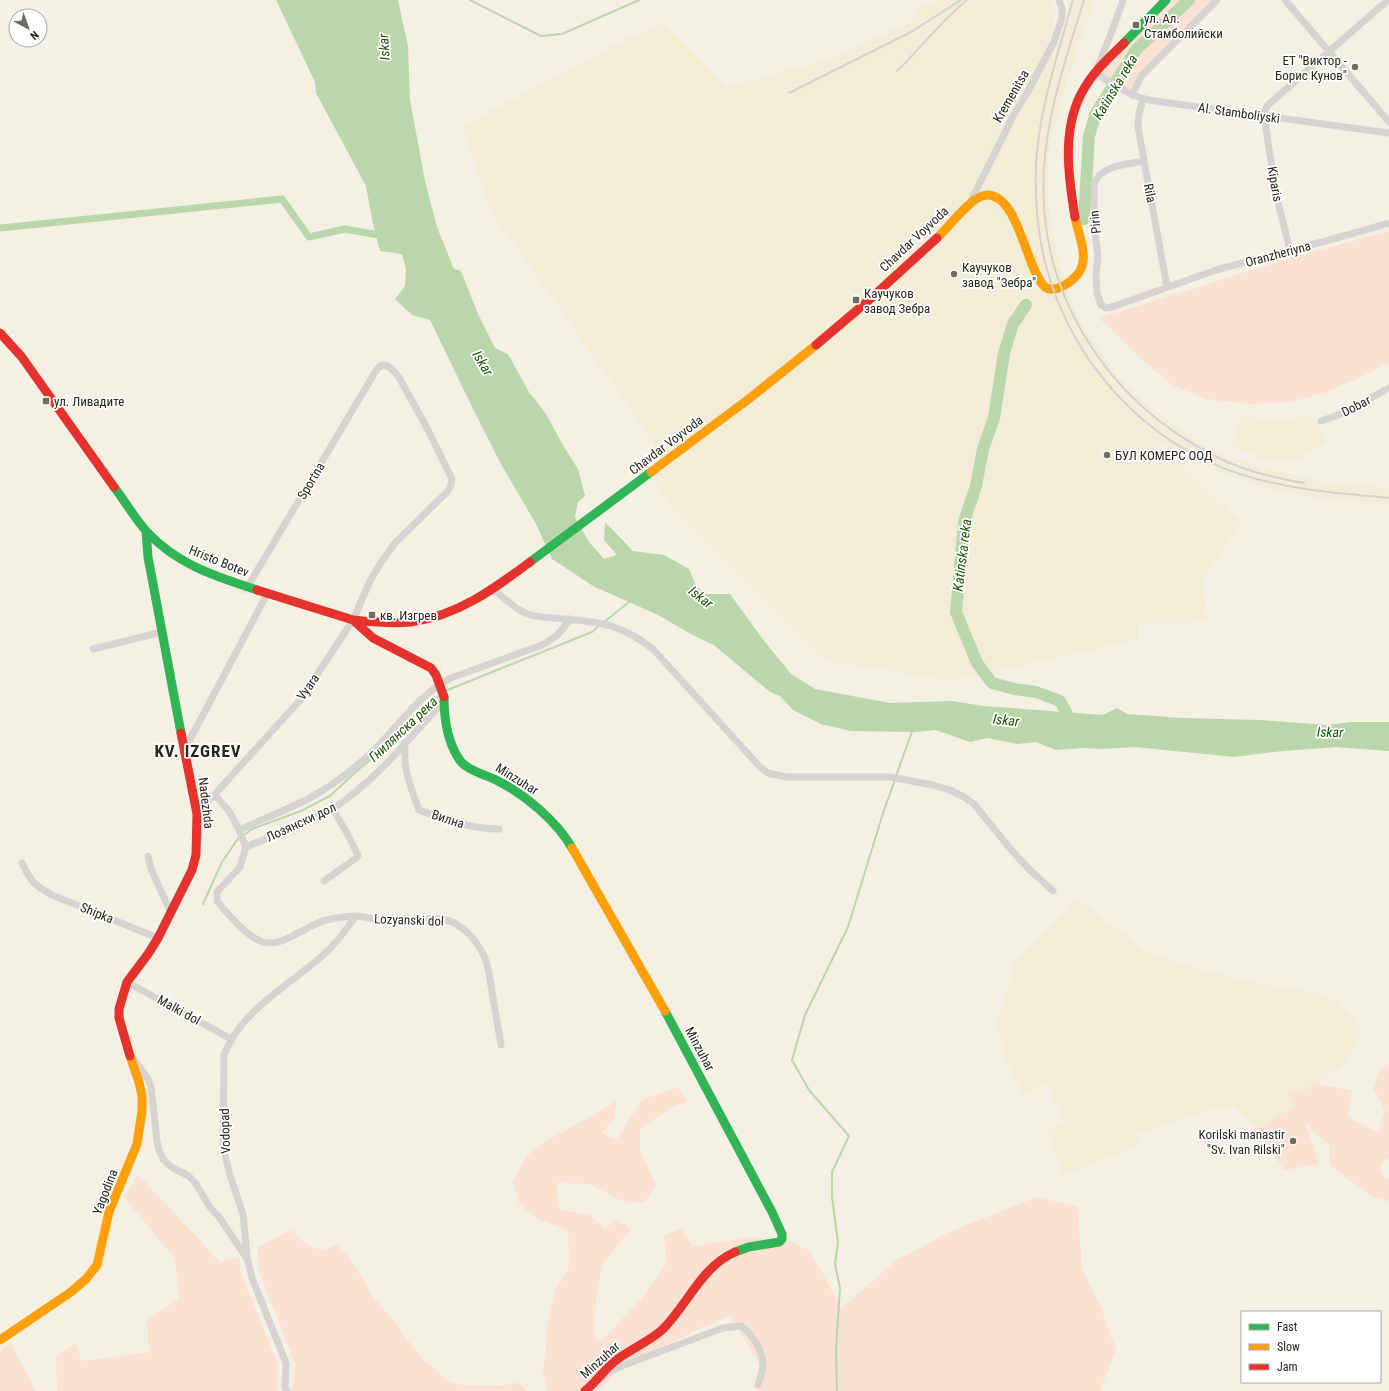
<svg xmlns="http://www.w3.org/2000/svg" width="1389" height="1391" font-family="'Roboto Condensed',sans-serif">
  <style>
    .built { fill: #f3ecd6 }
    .green { fill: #fae1d1 }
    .water { fill: #b9d7ab }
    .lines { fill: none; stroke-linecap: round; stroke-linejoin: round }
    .stream { stroke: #b9d7ab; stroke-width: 2 }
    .canal { stroke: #b9d7ab; stroke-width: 7 }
    .river { stroke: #b9d7ab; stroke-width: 12 }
    .street { stroke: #d5d4d1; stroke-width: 7 }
    .fast { stroke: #30b455; stroke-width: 9 }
    .slow { stroke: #ff9f0a; stroke-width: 9 }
    .jam { stroke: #e5322d; stroke-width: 9 }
    .rail { stroke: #d3d2cf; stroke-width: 2 }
    .poi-dot { fill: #706c63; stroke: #fff; stroke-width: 1.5 }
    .labels { text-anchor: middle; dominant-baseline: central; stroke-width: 3.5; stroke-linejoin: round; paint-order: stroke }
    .poi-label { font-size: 13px; fill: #28251d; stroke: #fff; text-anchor: start }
    .street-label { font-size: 13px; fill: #28251d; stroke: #fff }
    .water-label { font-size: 14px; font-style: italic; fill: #1b5303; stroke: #fff }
    .district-label { font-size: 17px; font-weight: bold; letter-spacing: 1px; fill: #28251d; stroke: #fff }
  </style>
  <rect width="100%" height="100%" fill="#f5f0e4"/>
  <path class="built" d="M937,0H1051L1056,14L1049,40L1053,57L1070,0H1094L1069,74L1050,144L1047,182L1052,234L1066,289L1081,324L1116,373L1145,403L1198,443L1254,466L1319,481L1389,488V505L1319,499L1274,491L1222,473L1182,456L1153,438L1242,524L1202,580L1208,622L1139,624L1137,640L952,681L825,661L679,516L657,490L654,444L514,243L492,214L463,126L622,41L663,23L726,87L825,60L913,21L914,11Z
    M1314,415L1326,442L1293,463L1265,460L1231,445L1240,416L1267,419L1291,418Z
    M1077,897L1145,951L1192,966L1240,980L1328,995L1354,1020L1363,1031L1345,1062L1317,1084L1290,1095L1295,1107L1257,1129L1233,1105L1187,1117L1136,1134L1140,1145L1064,1176L1046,1132L1064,1124L1047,1083L1023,1095L1008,1065L996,1026L1014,964L1057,921Z"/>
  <path class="green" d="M1166,0H1217L1157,58L1132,95L1095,73Z
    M1389,231V363L1359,378L1326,392L1290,402L1248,404L1205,399L1171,384L1136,354L1099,318L1287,259Z
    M1389,1063V1157L1381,1164L1380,1172L1389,1182V1201L1373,1197L1350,1181L1329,1164V1145L1306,1124L1319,1164L1284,1170L1257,1129L1294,1107L1289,1095L1317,1084L1352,1090L1348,1117L1378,1132L1385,1110L1373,1089L1379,1070Z
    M677,1087L688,1101L669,1109L640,1130V1150L656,1185L645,1202L628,1204L589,1184L556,1183L560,1210L590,1215L605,1229L617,1219L631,1230L604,1261L596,1294L595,1334L601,1341L641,1299L666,1264L664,1236L680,1228L693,1246L747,1237L789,1241L810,1251L842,1308L895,1261L949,1232L1037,1197L1078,1207L1082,1268L1102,1310L1116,1350L1100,1391H757L764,1373L730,1315L635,1359L613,1375L599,1391H548L543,1375L548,1320L556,1289L569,1267L568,1230L539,1220L520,1205L512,1182L526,1157L538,1146L617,1101L614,1119L602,1133L616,1140L643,1099Z
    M138,1174L220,1262L240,1257V1271L278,1364V1391H57L56,1358L75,1343L82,1361L149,1352L147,1319L179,1299L175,1258L149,1228L124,1197Z
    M292,1230L304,1243L322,1251L337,1245L350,1258L374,1298L394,1321L421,1358L451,1383L467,1385L493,1386L519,1383L528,1391H292L296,1365L259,1271L257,1247Z
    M10,1342L36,1391H0V1352Z"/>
  <path class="water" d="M276,0H398L408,46L410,100L425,181L437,227L454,269L461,271L478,314L495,348L508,354L529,392L546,414L564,447L578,469L585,496L578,502L575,517L589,542L604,559L617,555L604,540L605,522L633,551L664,555L689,569L696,586L706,594H730L765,642L791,674L815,689L890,703L952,701L984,706L1103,715L1117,708L1127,714L1183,718L1260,720L1327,725L1352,722H1389V751L1336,747L1283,751L1234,757L1135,747L1103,749L1083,748L1056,750L1036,742L1017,744L987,738L970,742L936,730L915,732L851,731L821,724L793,710L780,696L770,692L715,646L689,633L658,615L593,586L552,559L536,524L502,466L474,411L430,320L412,315L395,299L405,286L406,269L402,254L380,251L373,224L366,186L316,93L315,82Z"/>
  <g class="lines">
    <path class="stream" d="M470,0L541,36L562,34L639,0
      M604,622L629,602
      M445,691L592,632L599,626
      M896,776L913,729
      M244,835L252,829L301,811L330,796L359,769L379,753L399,729L408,724L417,712L440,695
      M203,904L222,862L237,840L240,837
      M837,1391L836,1350L840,1288L835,1264L838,1243L832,1196V1172L849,1136L809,1090L792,1060L805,1015L848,927L884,810L895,780"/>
    <path class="canal" d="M0,228L282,199L309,237L345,229L384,236"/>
    <path class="river" d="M1084,219L1089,136L1096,113L1136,50L1189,0
      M1026,305L1013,324L1004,353L994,418L983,449L976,486L964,522L956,612L977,663L992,683L1014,689L1036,692L1060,701L1066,712L1072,727"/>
    <path class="street" d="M1123,0L1112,31L1095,73C1114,84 1132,98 1155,101L1389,133
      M1285,0L1389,122
      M1132,95L1142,75L1217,0
      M1143,99L1139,114L1138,126L1144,161L1167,287
      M1144,161C1126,164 1100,166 1094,184V225L1098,256L1096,275L1097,293L1101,305L1106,308L1112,307L1216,270L1333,239L1389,223
      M971,201L1013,116L1026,95L1054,42L1062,18V8L1059,0
      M1290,250L1276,194L1264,116L1265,110L1268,105L1388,0
      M1321,421L1341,414L1389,388
      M493,589C504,598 517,611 531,615C541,618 554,618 564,619C602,622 622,625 653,649L760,767L768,773L786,777H890L933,785L950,790L964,797L974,804L1013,852L1032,872L1053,891
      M93,649L162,632
      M405,743C403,770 410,785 419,810C445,819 470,829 499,829
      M185,749L268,592
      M215,795L229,811L239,830
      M197,814L301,699L353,620L370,581L382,561L395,543L448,491L451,485L452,479L428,430L400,379L394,371L388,366L382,365L377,369L248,586
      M246,847L240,867L217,892V901C228,914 250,941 267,943C287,944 307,925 326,920C336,918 346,916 356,916C369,917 382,922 395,922C410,922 432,916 446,920C463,924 477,941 484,956C489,967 490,980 492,992C495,1010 498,1027 501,1045
      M246,847L239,830C261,820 284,811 306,800C329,788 353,770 372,752C398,727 419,694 451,678L542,645C557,637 560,633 570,619
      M246,847C279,833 316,822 345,800C381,774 413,734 444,701
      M148,856L151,869L171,913
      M22,863C31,882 34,885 52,895L158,938
      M324,881L356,858L358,855L347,833L332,808
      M127,982L231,1039
      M134,1059L148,1079L151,1087L157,1141L159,1150L163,1159L171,1167L189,1176L196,1184L209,1206L219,1217L246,1257
      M603,1376L619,1367L723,1328L741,1326C752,1333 762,1351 763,1363C763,1371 760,1378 758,1385
      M287,1391L285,1388L286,1363L252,1278L247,1257L243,1214L230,1175L223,1147L224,1055C240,1012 287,986 320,958C334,946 345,931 356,916"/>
    <path class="fast" d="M1124,43L1166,0
      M114,487C125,501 135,519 147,532C178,565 215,576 257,590
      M146,531L148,557L181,733
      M530,562L651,472
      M444,697C444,718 447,741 459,759C465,770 487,775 498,781C525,795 557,821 572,848
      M665,1011L772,1212L782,1234V1239L779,1242L749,1247L735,1252"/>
    <path class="slow" d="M937,238C949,227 972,195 987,195C1018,195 1026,266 1043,285C1052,296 1070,283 1077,275C1091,259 1078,235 1075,217
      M651,472L750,398L816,345
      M572,848L665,1011
      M0,1340L71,1292L86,1279L97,1265L109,1212L137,1144L142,1111V1096L139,1082L130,1056"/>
    <path class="jam" d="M1075,217C1068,175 1061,125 1085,87C1095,70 1110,57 1124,43
      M0,333L21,356L114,487
      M816,345L869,300L937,238
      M257,590L353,620L373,638L431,668L436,675L444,697
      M353,620C372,622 392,624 411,622C457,616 494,589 530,562
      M130,1056L119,1018V1009L127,982L148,954L158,938L192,870L196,855L197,814L181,733
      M585,1391C596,1382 604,1370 615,1361C630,1349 649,1342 663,1329C688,1304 701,1267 735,1252"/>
    <path class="rail" d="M1073,0C1058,54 1039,109 1036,165C1035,199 1037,233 1046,266C1072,362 1144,443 1240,474C1288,490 1339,493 1389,498
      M1084,0C1067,55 1048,109 1044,167C1036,292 1106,402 1217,457C1244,471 1274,478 1304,483
      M897,71C921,48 941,21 967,0
      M789,93L911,32L961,0"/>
  </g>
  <g class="poi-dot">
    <rect x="1132" y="21" width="8" height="8" rx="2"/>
    <circle cx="1355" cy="67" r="4"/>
    <circle cx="954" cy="274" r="4"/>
    <rect x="852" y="296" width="8" height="8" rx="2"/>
    <rect x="42" y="397" width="8" height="8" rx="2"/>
    <circle cx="1107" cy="455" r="4"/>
    <rect x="368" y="611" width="8" height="8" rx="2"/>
    <circle cx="1293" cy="1141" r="4"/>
  </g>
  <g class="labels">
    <g class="poi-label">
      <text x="1144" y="18">ул. Ал.<tspan x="1144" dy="15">Стамболийски</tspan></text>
      <text x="1347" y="60" text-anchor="end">ЕТ "Виктор -<tspan x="1347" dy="15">Борис Кунов"</tspan></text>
      <text x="962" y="267">Каучуков<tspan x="962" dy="15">завод "Зебра"</tspan></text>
      <text x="864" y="293">Каучуков<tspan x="864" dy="15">завод Зебра</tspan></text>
      <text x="54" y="401">ул. Ливадите</text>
      <text x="1115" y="455">БУЛ КОМЕРС ООД</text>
      <text x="380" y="615">кв. Изгрев</text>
      <text x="1285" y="1134" text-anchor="end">Korilski manastir<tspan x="1285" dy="15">"Sv. Ivan Rilski"</tspan></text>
    </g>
    <g class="street-label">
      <text transform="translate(1011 96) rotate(-60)">Kremenitsa</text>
      <text transform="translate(1239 113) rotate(8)">Al. Stamboliyski</text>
      <text transform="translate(1275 184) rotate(80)">Kiparis</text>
      <text transform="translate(1150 193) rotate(79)">Rila</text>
      <text transform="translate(1095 222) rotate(-96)">Pirin</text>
      <text transform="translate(914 239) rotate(-43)">Chavdar Voyvoda</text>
      <text transform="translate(1278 254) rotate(-15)">Oranzheriyna</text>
      <text transform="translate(1356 406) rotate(-27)">Dobar</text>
      <text transform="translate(666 445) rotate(-37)">Chavdar Voyvoda</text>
      <text transform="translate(311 481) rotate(-59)">Sportna</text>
      <text transform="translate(219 561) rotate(22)">Hristo Botev</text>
      <text transform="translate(308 687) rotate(-55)">Vyara</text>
      <text transform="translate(517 779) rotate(32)">Minzuhar</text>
      <text transform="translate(206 803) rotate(83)">Nadezhda</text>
      <text transform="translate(448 819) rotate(18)">Вилна</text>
      <text transform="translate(301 822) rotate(-25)">Лозянски дол</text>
      <text transform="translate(97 913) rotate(22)">Shipka</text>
      <text transform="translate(409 920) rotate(2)">Lozyanski dol</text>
      <text transform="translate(179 1010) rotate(29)">Malki dol</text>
      <text transform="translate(700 1049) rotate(62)">Minzuhar</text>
      <text transform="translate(225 1131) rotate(-92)">Vodopad</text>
      <text transform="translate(105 1192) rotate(-69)">Yagodina</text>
      <text transform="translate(600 1360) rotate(-42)">Minzuhar</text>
    </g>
    <g class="water-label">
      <text transform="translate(384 47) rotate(-93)">Iskar</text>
      <text transform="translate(1115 87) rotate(-59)">Katinska reka</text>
      <text transform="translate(483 363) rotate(59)">Iskar</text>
      <text transform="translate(962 555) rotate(-83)">Katinska reka</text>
      <text transform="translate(701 597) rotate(38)">Iskar</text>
      <text transform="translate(1006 720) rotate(6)">Iskar</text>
      <text transform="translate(403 729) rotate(-43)">Гнилянска река</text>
      <text transform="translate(1330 732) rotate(1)">Iskar</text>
    </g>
    <g class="district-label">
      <text x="198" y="751">KV. IZGREV</text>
    </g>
  </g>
  <rect x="1241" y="1311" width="140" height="72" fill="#ffffff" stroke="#a9a8a5"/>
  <rect x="1249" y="1324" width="20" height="6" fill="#30b455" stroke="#a9a8a5"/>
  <text x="1277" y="1331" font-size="12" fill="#28251d">Fast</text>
  <rect x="1249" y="1344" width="20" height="6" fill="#ff9f0a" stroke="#a9a8a5"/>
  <text x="1277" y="1351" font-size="12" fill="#28251d">Slow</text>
  <rect x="1249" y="1364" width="20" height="6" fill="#e5322d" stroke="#a9a8a5"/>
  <text x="1277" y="1371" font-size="12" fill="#28251d">Jam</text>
  <g transform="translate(28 28) rotate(139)"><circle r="19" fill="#ffffff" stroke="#a9a8a5"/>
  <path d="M0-3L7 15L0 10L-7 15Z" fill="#706c63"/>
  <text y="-6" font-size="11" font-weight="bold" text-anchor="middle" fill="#28251d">N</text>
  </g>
</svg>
